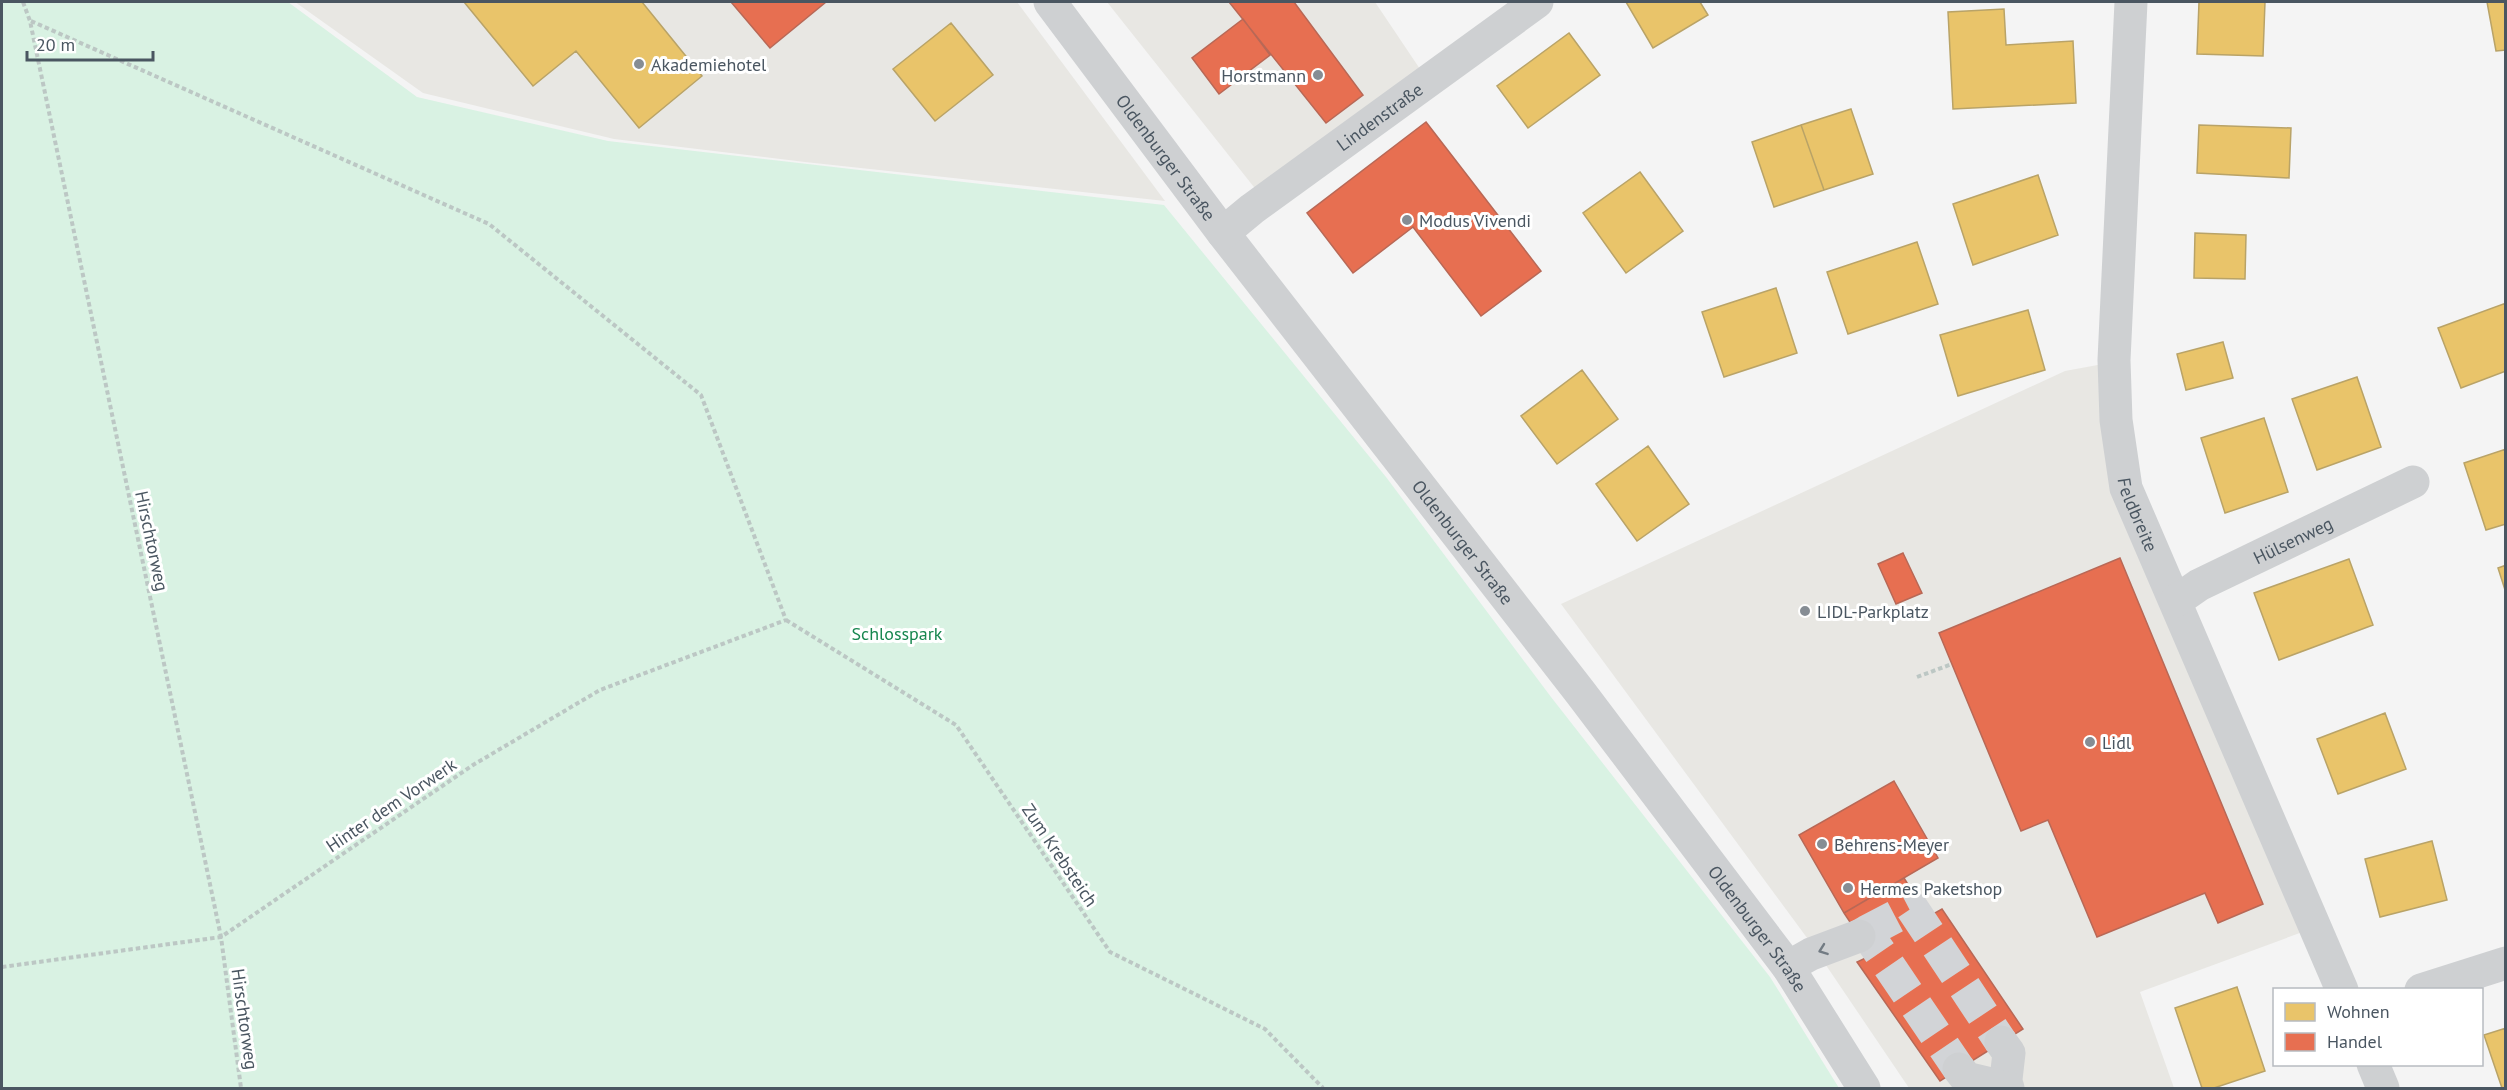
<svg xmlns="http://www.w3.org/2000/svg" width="2507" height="1090" font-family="'PT Sans',sans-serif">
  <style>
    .commercial { fill: #e8e7e3 }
    .green { fill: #d9f2e3 }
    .homes { fill: #e9c46a; stroke: #b9a367; stroke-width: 1.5 }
    .shops { fill: #e76f51; stroke: #b86856; stroke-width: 1.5 }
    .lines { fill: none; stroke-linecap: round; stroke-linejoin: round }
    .minor-tunnel { stroke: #d2d4d7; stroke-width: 33; stroke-dasharray: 33 16; stroke-linecap: butt }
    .path { stroke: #bcc7c4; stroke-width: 4; stroke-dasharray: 4.5 3; stroke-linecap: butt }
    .minor { stroke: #ced0d2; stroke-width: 33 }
    .oneway { stroke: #727b83 }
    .poi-dot { fill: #868d94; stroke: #fff; stroke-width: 2 }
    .labels { text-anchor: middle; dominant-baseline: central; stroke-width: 6; stroke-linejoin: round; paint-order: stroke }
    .poi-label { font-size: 18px; fill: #4a5661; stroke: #fff; text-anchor: start }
    .street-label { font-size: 18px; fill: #4a5661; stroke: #fff }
    .park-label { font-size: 18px; fill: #17864f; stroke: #fff }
  </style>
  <rect width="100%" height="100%" fill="#f4f4f4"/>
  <path class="commercial" d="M295,2H1017L1165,201L805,162L614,139L423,93Z
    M1107,2H1375L1422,72L1265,201Z
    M2103,364L2121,491L2308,930L2140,992L2174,1088H1909L1813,946L1561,604L2065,371Z"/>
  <path class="green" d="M2,2H288L417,97L608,141L1164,205L1386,477L1551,697L1770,977L1839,1088H2Z"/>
  <path class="homes" d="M464,2H642L702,76L639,128L576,51L533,86Z
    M1626,2H1700L1708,15L1653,48Z
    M2199,2H2265L2263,56L2197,54Z
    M2487,2H2506V50L2496,51Z
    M2004,9L2006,45L2073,41L2076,103L1953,109L1948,12Z
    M951,23L993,75L935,121L893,69Z
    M1569,33L1600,75L1528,128L1497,86Z
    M1851,109L1873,174L1824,190L1801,125Z
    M1801,125L1824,190L1774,207L1752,142Z
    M2199,125L2291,128L2289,178L2197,173Z
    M1640,172L1683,231L1626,273L1583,213Z
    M2038,175L2058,235L1973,265L1953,204Z
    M2195,233L2246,235L2245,279L2194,278Z
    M1917,242L1938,304L1848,334L1827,272Z
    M1776,288L1797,353L1724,377L1702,312Z
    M2506,303V371L2461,388L2438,328Z
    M2028,310L2045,370L1958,396L1940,335Z
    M2223,342L2233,378L2186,390L2177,354Z
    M1582,370L1618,419L1557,464L1521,416Z
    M2357,377L2381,447L2317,470L2292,399Z
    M2264,418L2288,492L2225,513L2201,438Z
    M1648,446L1689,504L1637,541L1596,484Z
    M2506,449V524L2486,530L2464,463Z
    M2349,559L2373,625L2279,660L2254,593Z
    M2506,565V593L2498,568Z
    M2385,713L2406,769L2338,794L2317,739Z
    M2432,841L2447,900L2380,917L2365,859Z
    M2237,987L2265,1071L2214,1088H2202L2175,1008Z
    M2506,1028V1088H2502L2484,1035Z"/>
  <path class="shops" d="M731,2H826L770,48Z
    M1229,2H1294L1363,95L1326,123Z
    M1243,19L1270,55L1219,94L1192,58Z
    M1426,122L1541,271L1481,316L1413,227L1353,273L1307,213Z
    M1903,553L1922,593L1896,604L1878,564Z
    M2120,558L2263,904L2218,923L2205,893L2097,937L2048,820L2021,831L1939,633Z
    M1894,781L1938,858L1844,913L1799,835Z
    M1904,878L1928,917L1942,909L2023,1029L1940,1081L1857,962L1872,955L1844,913Z"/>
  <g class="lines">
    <path class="minor-tunnel" d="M1866,932L1912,908L2001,1042
      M1859,936L1866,932L1959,1069"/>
    <path class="path" d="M23,2L30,21L221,937L241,1088
      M31,21L489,224L701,395L786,620
      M786,620L956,725L1110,952L1265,1029L1323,1088
      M1917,677L1952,664
      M2,967L221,937L473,765L600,690L786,620"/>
    <g class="minor">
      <path id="s1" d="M1050,2L1223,233L1580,692L1788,967L1864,1088"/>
      <path id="s2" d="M2131,2L2114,360L2116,420L2126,488L2342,990"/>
      <path id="s3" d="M1223,233L1252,209L1537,2"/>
      <path id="s4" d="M2176,601L2199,585L2413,482"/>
      <path d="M1788,967L1811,954L1859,936"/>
      <path d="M2421,990L2506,963"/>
      <path d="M2001,1042L2009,1053L2005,1088"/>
      <path d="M2373,1064L2383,1088"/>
      <path d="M1959,1069L1966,1078L2008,1088"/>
    </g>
  </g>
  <defs><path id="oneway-chevron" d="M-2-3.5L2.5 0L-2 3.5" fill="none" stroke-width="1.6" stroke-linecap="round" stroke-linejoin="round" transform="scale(1.5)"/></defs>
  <use class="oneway" href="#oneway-chevron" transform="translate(1823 950) rotate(160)"/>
  <g class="poi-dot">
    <circle cx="639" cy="64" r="6"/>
    <circle cx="1318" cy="75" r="6"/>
    <circle cx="1407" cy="220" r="6"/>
    <circle cx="1805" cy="611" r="6"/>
    <circle cx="2090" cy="742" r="6"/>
    <circle cx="1822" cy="844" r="6"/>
    <circle cx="1848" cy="888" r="6"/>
  </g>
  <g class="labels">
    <g class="poi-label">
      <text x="651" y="64">Akademiehotel</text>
      <text x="1306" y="75" text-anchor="end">Horstmann</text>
      <text x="1419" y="220">Modus Vivendi</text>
      <text x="1817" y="611">LIDL-Parkplatz</text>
      <text x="2102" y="742">Lidl</text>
      <text x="1834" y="844">Behrens-Meyer</text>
      <text x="1860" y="888">Hermes Paketshop</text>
    </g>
    <g class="street-label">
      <text stroke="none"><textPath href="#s3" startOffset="195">Lindenstraße</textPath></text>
      <text stroke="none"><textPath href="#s1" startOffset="194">Oldenburger Straße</textPath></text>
      <text stroke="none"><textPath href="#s2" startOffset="516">Feldbreite</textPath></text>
      <text stroke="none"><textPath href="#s4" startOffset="132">Hülsenweg</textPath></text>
      <text transform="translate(152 541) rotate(78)">Hirschtorweg</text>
      <text stroke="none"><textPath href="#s1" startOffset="680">Oldenburger Straße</textPath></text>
      <text transform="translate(391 805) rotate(-34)">Hinter dem Vorwerk</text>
      <text transform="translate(1060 855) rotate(56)">Zum Krebsteich</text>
      <text stroke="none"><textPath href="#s1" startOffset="1166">Oldenburger Straße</textPath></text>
      <text transform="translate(245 1019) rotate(82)">Hirschtorweg</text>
    </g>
    <g class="park-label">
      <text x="897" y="633">Schlosspark</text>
    </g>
  </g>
  <rect width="2507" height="1090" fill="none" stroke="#4a5661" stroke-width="6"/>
  <rect x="2273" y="988" width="210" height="78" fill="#ffffff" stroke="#b7bbc0" stroke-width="1.5"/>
  <rect x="2285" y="1003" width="30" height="18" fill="#e9c46a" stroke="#b7bbc0" stroke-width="1.5"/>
  <text x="2327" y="1018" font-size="18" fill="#4a5661">Wohnen</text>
  <rect x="2285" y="1033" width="30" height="18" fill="#e76f51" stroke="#b7bbc0" stroke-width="1.5"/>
  <text x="2327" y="1048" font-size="18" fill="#4a5661">Handel</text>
  <path d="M27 51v9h126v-9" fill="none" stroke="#4a5661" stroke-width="3"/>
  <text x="36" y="51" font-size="18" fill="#4a5661" stroke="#ffffff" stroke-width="4.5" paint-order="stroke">20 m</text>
</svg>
